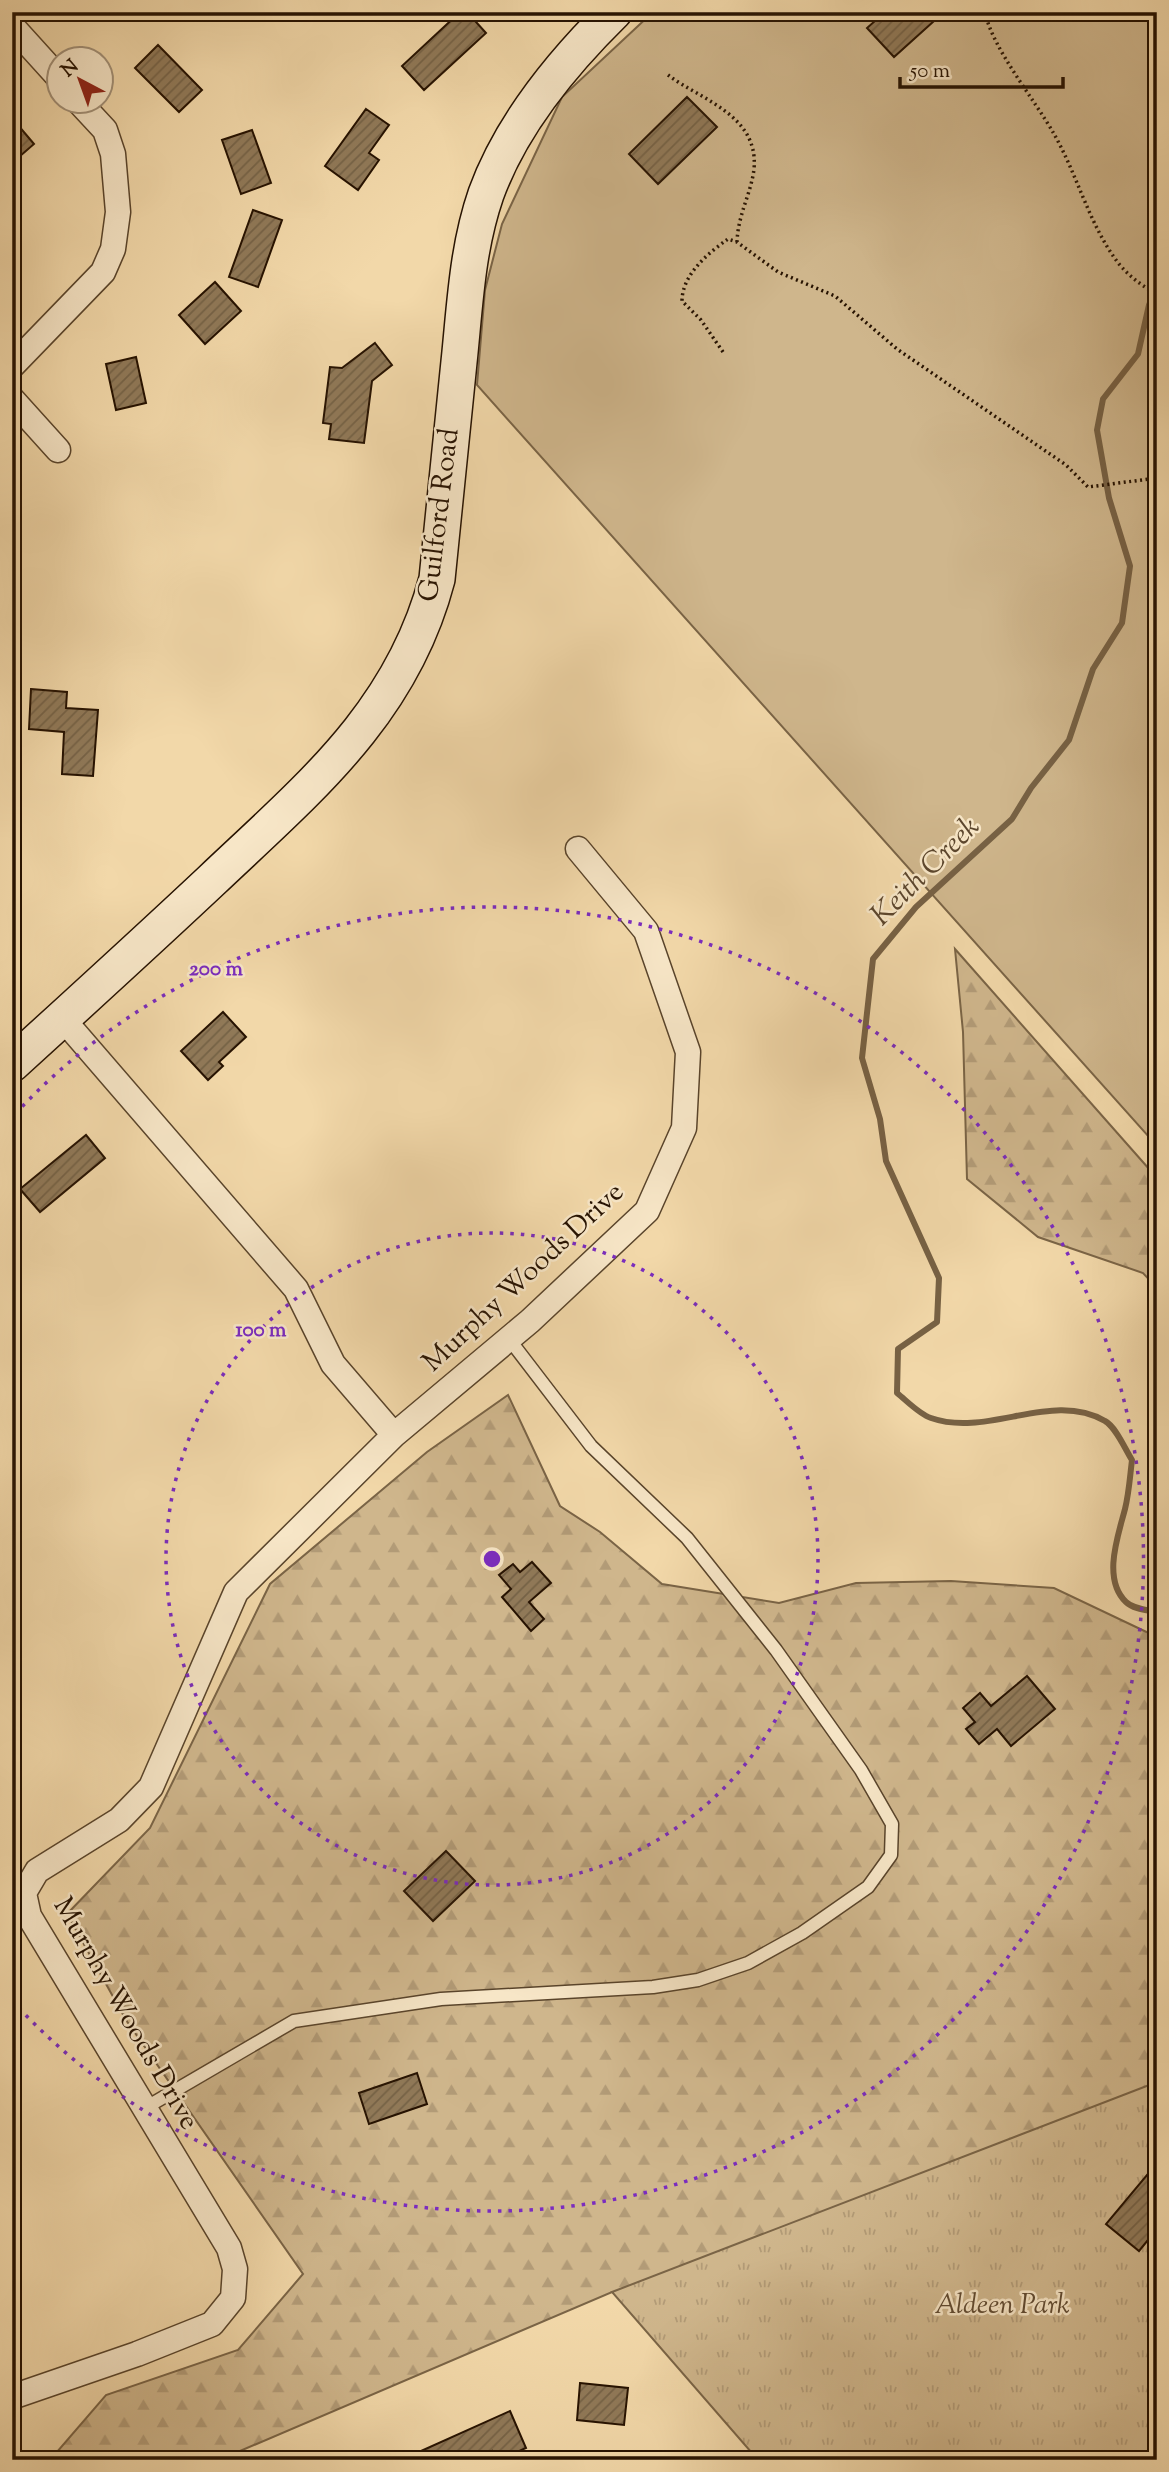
<svg xmlns="http://www.w3.org/2000/svg" width="1169" height="2472" font-family="'Sorts Mill Goudy',serif">
  <style>
    .green { fill: #cfb68c; stroke: #7a6446; stroke-width: 2 }
    .forest { fill: url(#forest-firs); stroke: #7a6446; stroke-width: 2 }
    .park { fill: url(#park-tufts); stroke: #7a6446; stroke-width: 2 }
    .lines { fill: none; stroke-linecap: round; stroke-linejoin: round }
    .stream { stroke: #776144; stroke-width: 6 }
    .building { fill: url(#building-hatch); stroke: #261201; stroke-width: 2 }
    .lane-casing { stroke: #59442b; stroke-width: 15 }
    .street-casing { stroke: #59442b; stroke-width: 27 }
    .secondary-casing { stroke: #261201; stroke-width: 38 }
    .path { stroke: #261201; stroke-width: 3.5; stroke-dasharray: 2 3.5; stroke-linecap: butt }
    .lane { stroke: #f7e6c7; stroke-width: 12 }
    .street { stroke: #f7e6c7; stroke-width: 24 }
    .secondary { stroke: #f7e6c7; stroke-width: 35 }
    .ring { fill: none; stroke: #7b2cbf; stroke-width: 3.5; stroke-dasharray: 3.5 7 }
    .labels { text-anchor: middle; dominant-baseline: central; stroke-width: 5; stroke-linejoin: round; paint-order: stroke }
    .street-label { font-size: 28px; fill: #261201; stroke: #f7e6c7 }
    .park-label { font-size: 28px; font-style: italic; fill: #614b32; stroke: #f7e6c7 }
    .water-label { font-size: 30px; font-style: italic; fill: #5c462d; stroke: #f7e6c7 }
    .centre { fill: #7b2cbf; stroke: #f7e6c7; stroke-width: 3.5 }
    .ring-label { font-size: 21px; text-anchor: middle; font-weight: bold; fill: #7b2cbf; stroke: #f7e6c7; stroke-width: 5; stroke-linejoin: round; paint-order: stroke }
  </style>
  <defs>
    <pattern id="forest-firs" width="22" height="20" patternUnits="userSpaceOnUse" patternTransform="scale(1.75)"><rect width="22" height="20" fill="#cfb68c"/><path d="M5 1l3.5 6h-7zM16 11l3.5 6h-7z" fill="#b29b77"/></pattern>
    <pattern id="park-tufts" width="24" height="20" patternUnits="userSpaceOnUse" patternTransform="scale(1.75)"><rect width="24" height="20" fill="#cfb68c"/><path d="M3 7l-1-3M5 7V3M7 7l1-3M15 17l-1-3M17 17v-4M19 17l1-3" fill="none" stroke="#b29b77"/></pattern>
    <pattern id="building-hatch" width="6" height="6" patternUnits="userSpaceOnUse" patternTransform="scale(1.75)"><rect width="6" height="6" fill="#907958"/><path d="M-1 1l2-2M0 6l6-6M5 7l2-2" fill="none" stroke="#756246"/></pattern>
  </defs>
  <rect width="100%" height="100%" fill="#f2d8a9"/>
  <filter id="stains"><feTurbulence type="fractalNoise" baseFrequency=".00286" numOctaves="4"/><feColorMatrix values="0 0 0 0 .2 0 0 0 0 .09 0 0 0 0 .02 0 0 0 .5 -.17"/></filter>
  <radialGradient id="worn" r=".72"><stop offset=".6" stop-color="#630" stop-opacity="0"/><stop offset="1" stop-color="#630" stop-opacity=".3"/></radialGradient>
  <path class="green" d="M653,12H1157V1146L477,385L485,290L502,224L562,97Z"/>
  <path class="forest" d="M955,949L1157,1178V1288L1143,1273L1038,1237L967,1179L963,1032Z
    M508,1395L560,1506L600,1532L662,1584L779,1603L856,1583L951,1581L1054,1588L1157,1637V2256L737,2311L612,2292L219,2460H50L106,2395L238,2350L303,2274L126,2020L67,1914L150,1828L270,1584L427,1452Z"/>
  <path class="park" d="M1157,2082V2460H758L612,2292Z"/>
  <g class="lines">
    <path class="stream" d="M1157,287L1149,305L1138,354L1103,399L1097,430L1109,498L1130,566L1122,623L1093,669L1069,740L1031,788L1012,819L916,907L873,959L862,1058L880,1119L886,1161L939,1278L937,1322L898,1349L897,1393C907,1401 919,1414 931,1418C988,1438 1052,1390 1105,1421C1116,1427 1125,1449 1132,1460C1130,1476 1129,1493 1125,1509C1118,1536 1102,1579 1126,1602C1133,1609 1147,1610 1157,1612"/>
  </g>
  <path class="building" d="M460,12H467L486,33L424,90L402,66Z
    M885,12H944L894,57L867,28Z
    M158,45L202,90L179,112L135,68Z
    M687,97L717,127L658,184L629,154Z
    M366,109L389,125L369,153L379,160L358,190L325,166Z
    M12,118L34,144L12,163Z
    M252,130L271,183L241,194L222,140Z
    M253,210L282,220L258,287L229,277Z
    M215,282L241,311L205,344L179,315Z
    M375,343L392,365L372,381L364,443L329,439L331,424L323,423L330,367L342,368Z
    M136,357L146,403L116,410L106,364Z
    M31,689L67,692L66,708L98,710L93,776L62,774L64,732L29,729Z
    M223,1012L246,1037L219,1062L223,1066L208,1080L181,1051Z
    M86,1135L105,1158L40,1212L20,1189Z
    M532,1562L551,1583L529,1602L544,1619L531,1631L502,1597L511,1589L499,1575L513,1564L520,1572Z
    M1027,1676L1055,1709L1011,1746L997,1729L979,1744L966,1729L975,1722L963,1708L980,1693L991,1706Z
    M446,1851L475,1881L433,1921L404,1891Z
    M417,2073L427,2104L369,2124L359,2093Z
    M1157,2163V2229L1139,2251L1106,2224Z
    M580,2383L628,2388L624,2425L577,2420Z
    M510,2411L526,2448L499,2460H495L492,2451L473,2460H401Z"/>
  <g class="lines">
    <defs>
      <path id="lane" d="M145,2108L294,2021L441,1999L653,1987L698,1980L748,1963L802,1933L868,1887L891,1855L892,1824L861,1770L776,1650L687,1538L591,1446L509,1339"/>
      <path id="street" d="M12,26L60,79
        M12,366L103,272L113,249L118,212L113,154L105,130L79,102
        M12,399L58,450
        M62,1018L296,1289L333,1364L394,1435
        M12,2397L137,2354L212,2324L233,2298L235,2269L229,2248L29,1916L24,1893L37,1871L119,1820L151,1787L236,1592L394,1435L530,1321L647,1211L684,1128L688,1052L646,931L578,849"/>
      <path id="secondary" d="M12,1064C79,1003 146,942 212,880C308,789 402,713 437,579C444,507 452,434 459,362C465,305 467,249 486,194C511,125 562,63 614,12"/>
    </defs>
    <use href="#lane" class="lane-casing"/>
    <use href="#street" class="street-casing"/>
    <use href="#secondary" class="secondary-casing"/>
    <path class="path" d="M967,12L985,15
      M985,12C992,48 1035,100 1054,134C1078,176 1089,225 1119,264C1130,277 1142,286 1157,294
      M668,75C701,100 759,115 754,169C751,194 738,214 737,242
      M723,352L701,320L682,301C682,275 708,253 728,239L737,242L778,272L835,296L897,349L1066,465L1088,487L1157,478"/>
    <use href="#lane" class="lane"/>
    <use href="#street" class="street"/>
    <use href="#secondary" class="secondary"/>
  </g>
  <g class="ring">
    <circle cx="492" cy="1559" r="326"/>
    <path d="M15 1114A652 652 0 1 1 15 2004"/>
  </g>
  <g class="labels">
    <g class="street-label">
      <text transform="translate(440 515) rotate(-83)">Guilford Road</text>
      <text transform="translate(524 1278) rotate(-43)">Murphy Woods Drive</text>
      <text transform="translate(125 2014) rotate(60)">Murphy Woods Drive</text>
    </g>
    <g class="park-label">
      <text x="1002" y="2306">Aldeen Park</text>
    </g>
    <g class="water-label">
      <text transform="translate(926 872) rotate(-45)">Keith Creek</text>
    </g>
  </g>
  <circle cx="492" cy="1559" r="10" class="centre"/>
  <g class="ring-label">
    <text x="216" y="975">200 m</text>
    <text x="261" y="1336">100 m</text>
  </g>
  <rect width="1169" height="2472" fill="none" stroke="#f2d8a9" stroke-width="42"/>
  <rect x="14" y="14" width="1141" height="2444" fill="none" stroke="#261201" stroke-width="3.5"/>
  <rect x="21" y="21" width="1127" height="2430" fill="none" stroke="#261201" stroke-width="2"/>
  <g transform="translate(80 80) rotate(319)"><circle r="33" fill="#f7e6c7" stroke="#a39178" stroke-width="2"/>
  <path d="M0-5L12 26L0 18L-12 26Z" fill="#8f2418"/>
  <text y="-10" font-size="19" font-weight="bold" text-anchor="middle" fill="#261201">N</text>
  </g>
  <path d="M900 77v10h163v-10" fill="none" stroke="#261201" stroke-width="3.5"/>
  <text x="910" y="77" font-size="21" fill="#261201" stroke="#f7e6c7" stroke-width="5" paint-order="stroke">50 m</text>
  <rect width="100%" height="100%" filter="url(#stains)"/>
  <rect width="100%" height="100%" fill="url(#worn)"/>
</svg>
